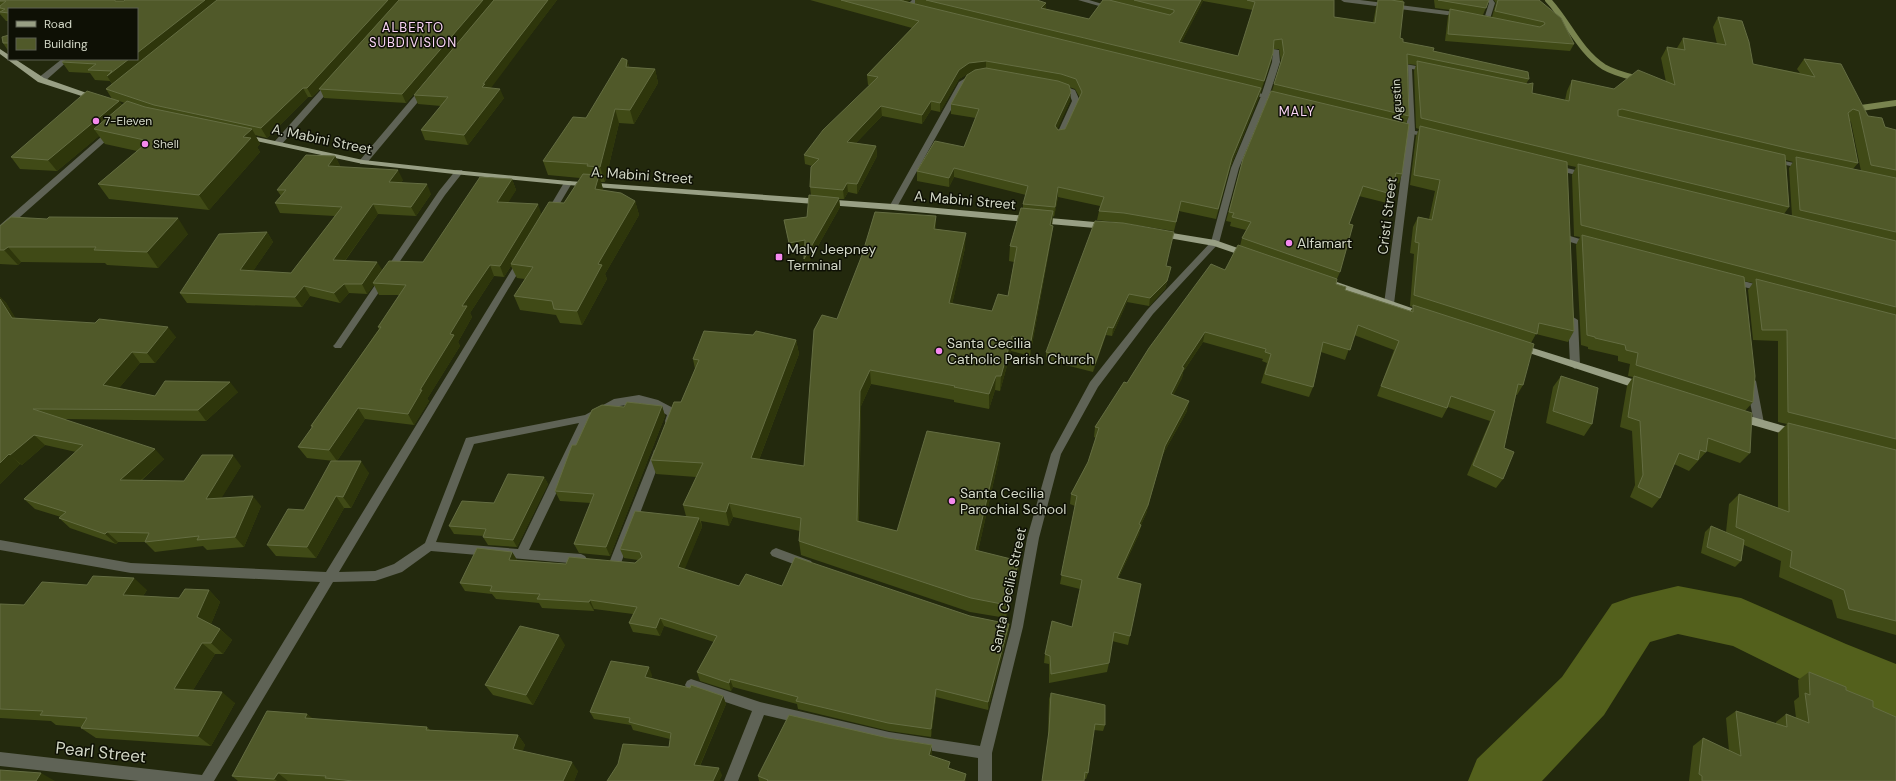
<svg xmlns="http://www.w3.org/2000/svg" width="1896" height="781" font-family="'DM Sans',sans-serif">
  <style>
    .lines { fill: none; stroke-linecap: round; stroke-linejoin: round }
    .stream { stroke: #79844f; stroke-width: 6 }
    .river { fill: #53601c; fill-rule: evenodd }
    .minor { fill: #5f6356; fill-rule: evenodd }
    .tertiary { fill: #5f6356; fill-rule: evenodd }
    .primary { fill: #989f84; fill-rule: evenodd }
    .wall { fill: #404a16; fill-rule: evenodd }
    .shaded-wall { fill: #2e360b }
    .building { fill: #505929; stroke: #646d42 }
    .poi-dot { fill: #f589ee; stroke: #0e1005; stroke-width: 1.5 }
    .labels { text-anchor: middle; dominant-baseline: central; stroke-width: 3; stroke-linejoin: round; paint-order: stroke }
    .far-street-label { font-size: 12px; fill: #d3d8c7; stroke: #0e1005 }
    .far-poi-label { font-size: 12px; fill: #d3d8c7; stroke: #0e1005; text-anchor: start }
    .far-neighbourhood-label { font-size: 13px; letter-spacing: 1px; fill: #fbd5f7; stroke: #0e1005 }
    .far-quarter-label { font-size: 13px; letter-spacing: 1px; fill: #fbd5f7; stroke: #0e1005 }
    .street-label { font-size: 14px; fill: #d3d8c7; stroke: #0e1005 }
    .poi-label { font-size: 14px; fill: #d3d8c7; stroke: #0e1005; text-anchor: start }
    .near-street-label { font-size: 17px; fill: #d3d8c7; stroke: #0e1005 }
  </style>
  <rect width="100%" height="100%" fill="#23290d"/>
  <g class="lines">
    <path class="stream" d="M1548,0C1568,21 1579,51 1604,67C1614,73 1627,76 1639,79
      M1854,109L1896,103"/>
    <path class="river" d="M1678,586L1741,598L1846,644L1896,664V718L1806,682L1733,646L1678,634L1650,642L1604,715L1542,781H1468L1477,759L1562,677L1612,604L1632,597Z"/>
    <path class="minor" d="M1078,0H1089L1116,8L1113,10Z
      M1341,0H1360L1463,13L1466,15L1463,17L1344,2Z
      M1486,0H1493L1495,3L1490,19L1487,21L1484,19L1489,3Z
      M1273,49L1279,50L1280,62L1269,96L1239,168L1219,243L1153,314L1098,387L1061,454L1039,538L1023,627L992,753V781H978V758L889,744L764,715L738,781H724L752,711L687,689L685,685L687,681L691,679L760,702L889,732L980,746L1011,627L1027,538L1051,454L1090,382L1147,310L1211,242L1231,168L1261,96L1272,62Z
      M62,59H70L44,82H38V78Z
      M1405,64L1428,68L1432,70L1428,72L1412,69L1415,131L1394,304L1389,307L1384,304L1407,131Z
      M972,74L979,76L966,83L897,207L896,209H890L889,207L959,82Z
      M327,83L334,85L281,145H275V141Z
      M1055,85H1061L1075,90L1080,101L1064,136L1060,138L1056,136L1072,101L1069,93L1055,89Z
      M421,88H427L428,90L366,164H360V160Z
      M109,130H115L116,132L3,232L0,233V225Z
      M1770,158L1804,165L1808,167L1804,169L1773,162L1769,160Z
      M456,170H462L463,172L445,195L341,348H335L333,346L335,344L439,191Z
      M565,181H571L572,183L553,215H547L546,213Z
      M1570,236L1593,243L1594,245L1590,248L1567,241L1566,239L1567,237Z
      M521,258L525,261L339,572L375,571L394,564L425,543L466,438L585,415L614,399L639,395L658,400L677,410L678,413L674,424H666L665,421L667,415L651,406L639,403L620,406L591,421L529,550L581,554L585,556L587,559L585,562L581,564L431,551L402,572L375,581L333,582L214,781H139L0,766V752L202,775L320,582L131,573L0,550V540L131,563L326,572L517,261ZM579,423L518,549L436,542L474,444Z
      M1732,278L1766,287L1768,289L1763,292L1729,283L1727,281L1729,279Z
      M1573,317L1578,320L1580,365L1575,369L1570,365L1568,320Z
      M1751,377L1756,381L1764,423L1763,426H1755L1754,423L1746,381Z
      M658,449L662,450L663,453L621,563L619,566L615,568L611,566L609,563L653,453L654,450Z
      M776,548L811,561L813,564L811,567L807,569L772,556L770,553L772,550Z"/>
    <path class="tertiary" d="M912,0H919L909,9H905V7Z
      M1245,90L1281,98L1285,100L1281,102L1248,94H1245Z
      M1392,126L1430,134L1434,136L1430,138L1395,130L1391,128Z
      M1551,165H1554L1588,173L1589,175L1588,177H1585L1551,169Z"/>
    <path class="primary" d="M0,49L9,55V59H15L44,78L101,98L97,100H94L38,82L0,54Z
      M243,134L363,160L454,170L568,181L893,204L1106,223L1110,226L1106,229L893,210L568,185L454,174L363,164L243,138Z
      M1160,231L1215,240L1252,253L1253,255L1249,258L1214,246L1157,236L1156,234Z
      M1334,281L1426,313L1428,315L1423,318L1420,317L1331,286L1329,284L1331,282Z
      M1520,344L1645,383L1646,386L1641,390L1517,349L1515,347Z
      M1739,413L1798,430L1799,433L1798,436L1794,437L1735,420L1734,417L1735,414Z"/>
  </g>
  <path class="wall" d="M0,0H494L406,103L324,98L320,89L312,97H308L267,138L255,135L260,144L257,147L260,152L209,210L109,199L98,184L137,151L105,144L99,136L57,171L20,169L11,157L112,99L106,89L112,84L110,81L95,80L90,73L69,72L62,62L137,9H9V21H6L0,14ZM119,101L125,103L122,105Z
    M494,0H557L490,88L504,98L468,145L425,140L421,130L441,106L418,104L414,95Z
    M810,0H910L907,2L915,4V0H1037L1046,10L1089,19L1103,0H1334V17L1373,23L1376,7L1378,1L1377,0H1403L1400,38L1403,42L1529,79L1526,84L1532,93L1565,100L1567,91L1572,80L1614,89L1666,82L1661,58L1667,47L1677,49V48L1683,38L1717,44L1713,27L1718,17L1753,64L1800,73L1797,69L1804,59L1868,116L1885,127L1896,130V635L1837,618L1832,600L1779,577L1781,561L1744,545L1741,561L1735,567L1701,553L1705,532L1711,526L1726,532L1729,504L1739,494L1778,508V433L1787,424L1778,422V341L1753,340L1748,290L1753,283L1744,281L1753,402L1745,411L1750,453L1740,463L1706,451V452L1689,471L1674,464L1660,498L1652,508L1630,497L1635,485L1632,431L1620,427L1627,386L1633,377L1628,376L1630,364L1618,361V356L1588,349V347L1581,345L1576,245L1580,237L1574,236L1572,175L1576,167L1567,165L1574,331L1568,342L1536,334L1531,343L1523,385L1517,395H1516L1504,448L1503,479L1496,488L1467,475L1490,421L1448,407L1442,418L1377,396L1394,350L1354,335L1345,360L1321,352L1313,387L1309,397L1261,383L1267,363L1262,361L1263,359L1203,342L1183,372L1182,378L1173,395L1187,411L1162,456L1146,514L1141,525L1139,534L1118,579L1130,636L1128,645L1112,641L1109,663L1107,672L1049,683V664L1044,663L1045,654L1072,627L1080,589L1060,584L1075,506L1070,504L1071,494L1088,462L1096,438L1094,437L1095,427L1127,383L1225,270L1240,246L1242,238L1246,230L1230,226L1231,222L1226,221L1243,159L1272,91L1281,61L1279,49H1273L1271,62L1259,97L1230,168L1216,219L1179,211L1174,231L1122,223L1097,220L1099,211L1100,206L1058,197L1054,217L1053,216L1052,225L1053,226L1051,240L1030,356L1011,351L1000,391L995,390L989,409L954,402V400L871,384L861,406L859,522L897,531L1000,443L999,458L978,551L1019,561L1018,575L1006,618L970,612L801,555L799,541L800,531L733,517L729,526L701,521L702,527L684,569L739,586H782L970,616L1009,624L1008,633L988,710L936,697L931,737L889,731L798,709L797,704L733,687L731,691L700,681L697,672L714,642L664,626L660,636L633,632L629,623L633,614L594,609V611L542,608L539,603L496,599L492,594L465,591L460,583L512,552L517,560L566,564L635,563L638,560L624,558L620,549L686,516L683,505L696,477L656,474L651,460L681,402L695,369L693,359L796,340L799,354L759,460L804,466L837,319L936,230L965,248L952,304L992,311L1008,296L1014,262L1009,261L1010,246L1023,208V204L1026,195L954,177L949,187L917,181V171L964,147L976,118L951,114V104L972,72L969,73L959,79L940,112L931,110L922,124L882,116L856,143L876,146L877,156L857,194L848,192L844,199H839L840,207L805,269L804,250L791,252L784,220L807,217L811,195L810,187L812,166L805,164L804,155L870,85H868L867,75L912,28ZM1203,1L1253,10L1238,56L1181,43ZM1408,64L1416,65L1414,71L1416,128L1419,129L1416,136L1410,185L1435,191L1429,219L1418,217L1413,227L1410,253L1414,254L1410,306L1413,307L1410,312L1345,290L1336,284L1337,279L1340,272L1349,224L1359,196L1387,203L1391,194L1394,182L1399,183L1402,174L1406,124L1409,116ZM1069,87L1075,89L1080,98L1065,129L1058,130L1057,129L1070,101ZM1850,121L1851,122L1861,171L1853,169L1858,163ZM1786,160L1793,162L1789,168L1792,216L1784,214L1789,207Z
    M1434,0H1489L1483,15L1492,17L1496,3L1494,0H1539L1574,44L1570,51L1445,41L1448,16L1450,10L1435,8Z
    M9,35V52L3,43Z
    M627,60L629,67L655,69L658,83L634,124L619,123L605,182H601L603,190L635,201L639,215L605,274L607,279L582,325L560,323L556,315L520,310L514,296L525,279L517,278L511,266L504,277L494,276L470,313L472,317L458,342L460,346L427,399L429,401L414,425L365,419L337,461L369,473L351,508H344L316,558L276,556L267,545L304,510L334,461L307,458L298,447L312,428L311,426L379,329L378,327L399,295H379L374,285L367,294L349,293L340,303L310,296L302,307L187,303L180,293L267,232L273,242L253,271L291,273L335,216L280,213L275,203L281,196L277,190L335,156L340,166L339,167L403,180L401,182L431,194L416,216L378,214L345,261L382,270L423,262L512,179L516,190L508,202L542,214L564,203L580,178L548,175L543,161L586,118Z
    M0,226L188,234L158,268L107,265L105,263L21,262L18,265L0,264Z
    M1166,266L1169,275L1165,289L1149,306L1127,302L1112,336L1106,335L1093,372L1046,360V352Z
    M0,297L6,303L15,318L176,337L155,363H140L119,388L155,396L238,392L206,421L64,419L164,459L141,481H184L241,466L221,498L261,506L244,547L207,550L203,546L155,552L145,542H118L116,544L70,528L59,518L61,517L35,509L24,499L76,452L45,445L22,465L20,464L0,484Z
    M1561,376L1592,424L1584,436L1546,423L1553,387Z
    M662,406L665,416L610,556L579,553L574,544L591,503L560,501L555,491L576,445L624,407Z
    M544,477L548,484L517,547L488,545L483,537L484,536L454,534L449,526L494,503Z
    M147,590L143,596L179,598L209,590L220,602L211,624L220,629L232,640L223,654H215L193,690L235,703L211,746L96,738L81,728V727L56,725L51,721L0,718V604L24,605Z
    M565,645L533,705L493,695L485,685Z
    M1809,672L1846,690L1873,707L1896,781H1689L1693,746L1703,738L1729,751L1726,718L1736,711L1776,724V722L1786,714L1796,718L1794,701L1799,697L1798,680Z
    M652,675L651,678L723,696L726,704L700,766L722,775L719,781L669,747L670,739L633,730L631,725L594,719L590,712Z
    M1051,693L1105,725L1103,731L1094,730L1088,773L1086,779H1085L1048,737L1049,699Z
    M307,714L313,719L427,727L430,730L518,735L525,745L522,751L578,771L574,781H238L232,776Z
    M888,738L932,745V752L931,756L950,768L966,774V781H759L758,776Z"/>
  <path class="shaded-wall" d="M115,0H130L121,8L115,1Z
    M205,0H222L113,85L107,76L129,59H137V53Z
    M388,0H400L312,97L307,88Z
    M483,0H494L406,103L402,94Z
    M548,0H557L488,92L482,87L483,84Z
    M904,0H910L905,4Z
    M1201,0H1203V1L1177,51L1179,42Z
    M1046,3V11L1041,8Z
    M1273,53L1271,62L1261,91L1264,81Z
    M627,60L631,74L626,67Z
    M986,61V71L969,73L959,79L940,112V103L959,70L969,63Z
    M655,69L658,83L634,124L630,110Z
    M303,88L308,97L267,138L261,128Z
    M1261,88L1259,97L1230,168L1216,219L1232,158Z
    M500,89L504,98L468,145L464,135Z
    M1071,92L1070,101L1055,135V126Z
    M119,101L127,112L94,129L99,136L57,171L48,160Z
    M931,101V110L922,124V115Z
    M881,106L882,116L848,151L847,142Z
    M615,109L619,123L605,182L600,167Z
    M252,129L260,144L257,147L260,152L209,210L199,195L243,137Z
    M876,146L877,156L857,194V184Z
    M335,156L340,166L333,175L328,166Z
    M954,168V177L949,187V178Z
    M398,170L403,180L394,191L389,182Z
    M599,175L603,189L600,203L595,189Z
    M512,179L516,190L502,213L497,202Z
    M847,183L848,192L844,199L843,190Z
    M427,184L431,194L416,216L411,207Z
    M1058,187V197L1054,217L1055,207Z
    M839,198L840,207L805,269L804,259Z
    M635,201L639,215L605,274L607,279L582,325L577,311L598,264Z
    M373,204L378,214L338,270L333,260Z
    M538,204L542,216L511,264V266L504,277L500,266Z
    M1053,211L1052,225H1050Z
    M936,216V230L934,229Z
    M178,218L188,234L158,268L147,252Z
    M1053,226L1051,240L1030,356L1031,341Z
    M267,232L273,242L247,280L240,270Z
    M966,233L965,248L949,318V303Z
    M805,240L807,250L791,252L789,243Z
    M8,247L21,262L18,265L4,250Z
    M377,262L383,271L373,283L374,285L367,294L362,284Z
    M490,265L494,276L470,313L472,317L458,342L460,346L427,399L429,401L414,425L408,414L462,306Z
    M1171,267L1165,289L1149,306L1150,298Z
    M344,284L349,293L340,303L334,293Z
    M304,286L310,296L302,307L295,297Z
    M1129,294L1127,302L1112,336L1113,328Z
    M0,297L6,303L22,328L12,318L0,299Z
    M168,327L176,337L155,363L147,353Z
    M1108,327L1106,335L1093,372L1095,364Z
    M1205,332L1203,342L1183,372L1182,378L1169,404L1171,394L1182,367Z
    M1012,336L1011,351L1000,391L1001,376Z
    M796,340L799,354L754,473L751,458Z
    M132,352L140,363L113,395L103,385Z
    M870,370L871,384L861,406L858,535L857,521L860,391Z
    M996,376L995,390L989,409V394Z
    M230,382L238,392L206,421L198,410Z
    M1189,401L1187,411L1162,456L1146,514L1137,533L1139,524L1165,446Z
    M662,406L665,416L610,556L606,547Z
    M358,408L365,419L337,461L329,450Z
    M34,435L45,445L22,465L10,455Z
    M1000,443L999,458L975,564V550Z
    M155,449L164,459L130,490L120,480Z
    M9,454L20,464L0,484V463Z
    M233,455L241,466L215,509L206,499Z
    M361,461L369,473L351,508L343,497Z
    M544,477L548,484L517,547L513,540Z
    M253,496L261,506L244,547L235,537Z
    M336,496L344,508L316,558L307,547Z
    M729,503L733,517L729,526L726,512Z
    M699,518L702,527L682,576L678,567Z
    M1141,525L1139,534L1114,587L1117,578Z
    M107,532L118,542L116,544L105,534Z
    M512,552L517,560H509Z
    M1019,561L1018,575L1006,618L1007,605Z
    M134,578L147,590L136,606L123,595Z
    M209,590L220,602L209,629L197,617Z
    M590,600L594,609V611L589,602Z
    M660,618L664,626L660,636L656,628Z
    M1009,624L1008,633L988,710V702Z
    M220,629L232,640L223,654L211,643Z
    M559,635L565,645L533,705L526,695Z
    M202,643L215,654L187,700L174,689Z
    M649,667L652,675L649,685L645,677Z
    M730,679L733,687L731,691L729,683Z
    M936,689V697L931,737V729Z
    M222,692L235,703L211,746L198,736Z
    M723,696L726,704L697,772L694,765Z
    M307,714L318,723L305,718Z
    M518,735L525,745L520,759L513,749Z
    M932,745V752L929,762V755Z
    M572,762L578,771L574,781H563Z
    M719,768L722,775L719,781H713Z
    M41,773L55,781H36Z
    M278,773L288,781H277L274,779Z
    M966,774V781H964Z"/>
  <path class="building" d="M0,0H115V1H124L125,0H205L137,53V9H9V13L0,12L5,9L0,8V6L6,1H0Z
    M217,0H388L307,88H303L261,128L154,105L106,89Z
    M399,0H483L402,94L319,89Z
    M494,0H548L483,84H485L482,87L500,89L464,135L421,130L448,97L414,95Z
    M841,0H899L1261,88L1232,158L1218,209L1181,201L1176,222L1124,213L1099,211L1104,197L1058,187L1055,207L1023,204L1028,186L954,168L949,178L917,171L935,141L964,147L979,109L951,104L967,75L975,70L986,68L1058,81L1069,85L1071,92L1055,126L1058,130L1065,129L1082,92L1076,79L1061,74L986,61L969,63L959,70L940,103L931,101L922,115L881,106L847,142L876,146L857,184L847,183L843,190L810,187L811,167L819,159L804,155L823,130L878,77L867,75L919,21Z
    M926,0H1037L1046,3L1041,8L1089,19L1103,0H1109L1170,15L1174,12V10L1134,0H1201L1179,42L1238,56L1255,2L1247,0H1334V17L1375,23L1378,0H1391L1404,2L1400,38L1403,39V42L1434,48L1433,51L1528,72L1529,79L1407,54L1409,116L1274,84L1284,53L1282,39L1274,40L1273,53L1264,81Z
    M1438,0H1489L1486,8Z
    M1498,0H1539L1561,18L1574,44L1448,34L1450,9L1540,27L1545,24L1544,22L1495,11Z
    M1718,17L1742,21L1749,42L1753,64L1815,77L1804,59L1841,64L1868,116L1882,118L1885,127L1896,130V170L1871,165L1859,111L1853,109L1848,113L1858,163L1791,149L1622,109L1618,110V116L1785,155L1789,207L1421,118L1417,61L1528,84L1533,83L1532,93L1569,101L1572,80L1614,89L1638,70L1675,85L1667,47L1685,50L1683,38L1726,45Z
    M9,35V43H3L2,37Z
    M622,58L627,60L626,67L655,69L630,110L615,109L600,167L587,166L588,164L543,161L573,117L586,118Z
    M66,59H129L107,76L112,71L88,70L96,64L62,62Z
    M87,91L119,101L48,160L11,157Z
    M1271,91L1409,124L1402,174L1396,173L1391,194L1363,186L1349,224L1353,225L1340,272L1242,238L1251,222L1232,217L1234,213L1229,212L1243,159Z
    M127,101L145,107L252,129L243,137L251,138L199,195L98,184L149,141L94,129Z
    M1420,126L1567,162L1574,331L1539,323L1537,334L1414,295L1419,243L1415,242L1418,217L1432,220L1440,180L1414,175Z
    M306,155L335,156L328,166L398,170L389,182L427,184L411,207L373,204L333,260L377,262L362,284H344L334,293L304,286L295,297L180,293L219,234L267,232L240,270L291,273L342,207L275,203L286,190H277Z
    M1796,157L1896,178V232L1800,210Z
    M1578,164L1896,241V307L1581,225Z
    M583,174L599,175L595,189L621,193L635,201L598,264L602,265L577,311L554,309L552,301L514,296L533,267L511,264L549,202L564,203Z
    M480,177L512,179L497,202L538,204L500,266L490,265L462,306H467L450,334L454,335L420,390H422L408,414L358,408L329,450L298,447L313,426H311L381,327H378L406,285L373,283L389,261L423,262Z
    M809,195L839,198L804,259L805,240L789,243L784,220L807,217Z
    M1021,208L1053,211L1050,225L1053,226L1031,341L1012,336L1001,376H996L989,394L954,387L955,386L870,370L860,391L857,521L897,531L927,431L1000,443L975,550L1019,561L1007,605L971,598L799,541L801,518L729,503L726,512L683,505L703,463L651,460L674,402H681L699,360L693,359L704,331L753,335L756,331L796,340L751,458L804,466L814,330L822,315L837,319L862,255L875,212L936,216L934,229L966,233L949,303L992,311L998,294L1008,296L1017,247L1010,246Z
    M11,217L47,219L49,217L178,218L147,252L94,250L96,247H8L4,250H0V226Z
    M1095,221L1123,223L1174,232L1166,266L1171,267L1167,281L1150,298L1129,294L1113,328L1108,327L1095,364L1046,352Z
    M1582,235L1744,277L1755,376L1753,402L1636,365L1638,353L1626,350L1625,345L1595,338V337L1587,335Z
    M1238,245L1337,279L1336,284L1346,287L1345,290L1413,312V305L1534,344L1523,385L1518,384L1504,448L1514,452L1503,479L1473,465L1495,411L1451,396L1447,408L1381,386L1399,341L1358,325L1350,350L1323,342L1313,387L1265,374L1271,354L1265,352L1266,349L1205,332L1182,367L1184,368L1171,394L1189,401L1165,446L1148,505L1139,524L1141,525L1117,578L1141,584L1130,636L1114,632L1109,663L1051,674L1050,656L1045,654L1052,621L1072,627L1082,580L1061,575L1077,496L1071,494L1088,462L1099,428L1095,427L1124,382L1127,383L1149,348L1211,264L1225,270Z
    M1756,279L1896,315V439L1788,412L1787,330H1762Z
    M0,299L12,318L95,323L99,319L168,327L147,353L132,352L103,385L155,396L165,381L230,382L198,410L33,409L155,449L120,480L184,481L202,455H233L206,499L253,496L235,537L197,540L199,536L145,542L149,533L107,532L105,534L59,518L66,512L24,499L83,445L34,435L10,455L9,454L0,463Z
    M1561,376L1598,388L1592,424L1553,411Z
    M1634,376L1752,413L1750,453L1708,438L1706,452L1700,450L1698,460L1679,453L1660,498L1638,487L1643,475L1640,421L1628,417Z
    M627,402L662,406L606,547L574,544L594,494L555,491L572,445H576L592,410L602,405L624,407Z
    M1788,423L1896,450V621L1849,609L1844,590L1790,567L1792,551L1736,527L1739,494L1789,512Z
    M331,461H361L343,497L336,496L307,547L267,545L288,509L304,510Z
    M508,474L544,477L513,540L483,537L486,529L449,526L462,501L494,503Z
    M635,511L699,518L678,567L739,586L746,574L782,586L795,557L970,616L1009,624L988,702L936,689L931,729L888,723L796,701L798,697L730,679L729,683L697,672L717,636L660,618L656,628L629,623L637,607L590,600L589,602L537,599L540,594L490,591L492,586L460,583L477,548L512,552L509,560L566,564L569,557L635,563L642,557L640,552L620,549Z
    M1711,526L1744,540L1741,561L1707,547Z
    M93,576L134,578L123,595L179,598L185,589L209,590L197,617L220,629L211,643H202L174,689L222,692L198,736L81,728L87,718L40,715L43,711L0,709V604L24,605L42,582L87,585Z
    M520,626L559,635L526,695L485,685Z
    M611,661L649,667L645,677L690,688L691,685L723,696L694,765L719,768L713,781H607L618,764L623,744L669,747L671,733L629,722L630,718L590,712Z
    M1809,672L1846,687V690L1873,701V707L1896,717V781H1702V776L1699,774L1703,738L1741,756L1736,711L1787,727L1786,714L1809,723L1805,693L1810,695Z
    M1051,693L1105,705V725L1095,724L1088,773L1085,772L1084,781H1042L1049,731Z
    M267,711L307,714L305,718L427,727L426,730L518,735L513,749L572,762L563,781H353L325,778L326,776L278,773L274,779L232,776Z
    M789,715L888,738L932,745L929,755L950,762L948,768L966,774L964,781H767L768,780L758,776Z
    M0,770L41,773L36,781H0Z"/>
  <g class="poi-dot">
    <circle cx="96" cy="121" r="4"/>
    <circle cx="145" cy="144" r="4"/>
    <circle cx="1289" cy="243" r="4"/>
    <rect x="775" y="253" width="8" height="8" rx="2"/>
    <circle cx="939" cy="351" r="4"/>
    <circle cx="952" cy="501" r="4"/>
  </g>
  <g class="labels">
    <g class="far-street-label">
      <text transform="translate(1397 100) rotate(-93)">Agustin</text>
    </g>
    <g class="far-poi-label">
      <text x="104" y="121">7-Eleven</text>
      <text x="153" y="144">Shell</text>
    </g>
    <g class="far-neighbourhood-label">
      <text x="413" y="27">ALBERTO<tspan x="413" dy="15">SUBDIVISION</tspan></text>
    </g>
    <g class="far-quarter-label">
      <text x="1297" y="111">MALY</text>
    </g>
    <g class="street-label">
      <text transform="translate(322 139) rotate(12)">A. Mabini Street</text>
      <text transform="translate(642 175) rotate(4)">A. Mabini Street</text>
      <text transform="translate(965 200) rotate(5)">A. Mabini Street</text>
      <text transform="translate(1387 216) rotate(-83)">Cristi Street</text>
      <text transform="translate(1008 590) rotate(-78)">Santa Cecilia Street</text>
    </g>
    <g class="poi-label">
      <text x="1297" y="243">Alfamart</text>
      <text x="787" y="249">Maly Jeepney<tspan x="787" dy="16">Terminal</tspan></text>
      <text x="947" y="343">Santa Cecilia<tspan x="947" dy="16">Catholic Parish Church</tspan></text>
      <text x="960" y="493">Santa Cecilia<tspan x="960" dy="16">Parochial School</tspan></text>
    </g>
    <g class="near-street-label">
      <text transform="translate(101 752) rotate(6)">Pearl Street</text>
    </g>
  </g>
  <rect x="8" y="8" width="130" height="52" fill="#0e1005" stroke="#5d6053"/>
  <rect x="16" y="21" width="20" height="6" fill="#989f84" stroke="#5d6053"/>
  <text x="44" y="28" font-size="12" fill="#d3d8c7">Road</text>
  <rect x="16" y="38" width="20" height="12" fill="#505929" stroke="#5d6053"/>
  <text x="44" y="48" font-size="12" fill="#d3d8c7">Building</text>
</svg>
